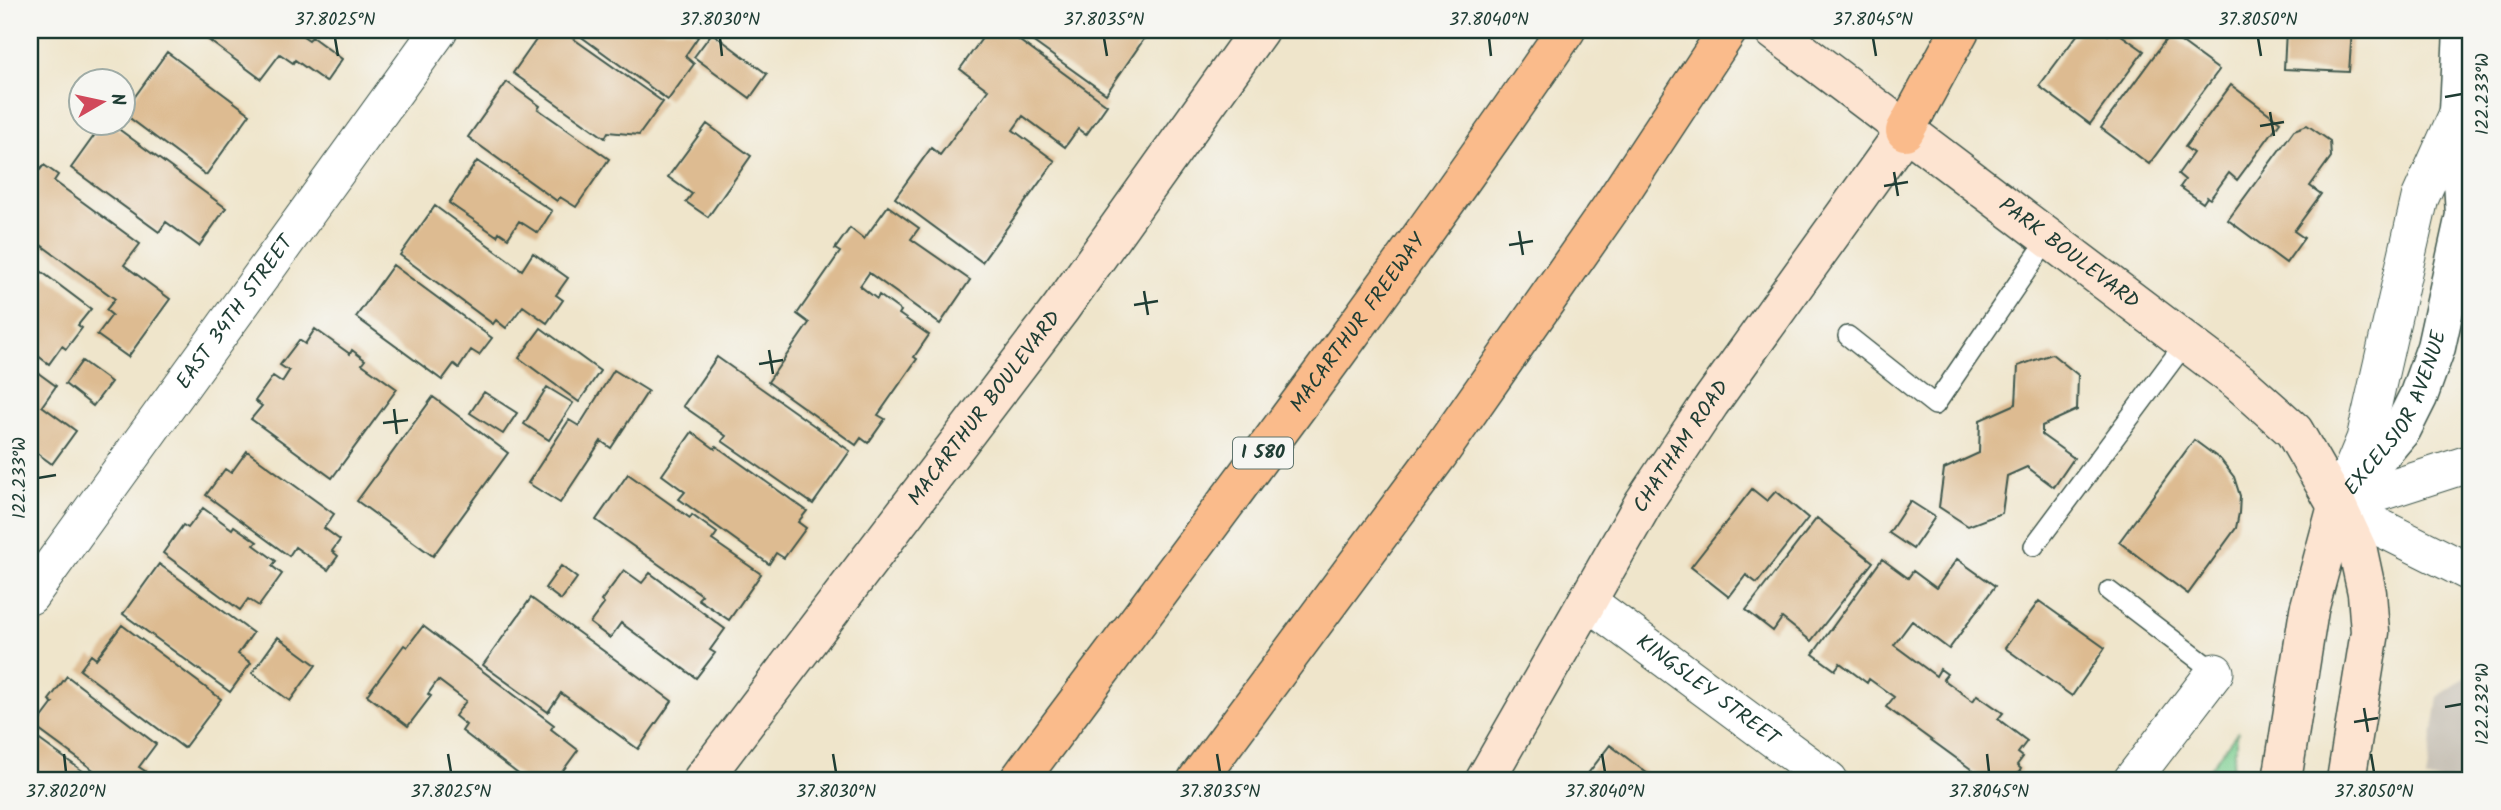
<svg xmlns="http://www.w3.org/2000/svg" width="2501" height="810" font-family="Kalam,sans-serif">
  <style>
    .industrial { fill: #c9c3b8 }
    .green { fill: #7bce90; stroke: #4d8662; stroke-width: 2 }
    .building { fill: #ddbb91 }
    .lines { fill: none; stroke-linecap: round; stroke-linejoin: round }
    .service-casing { stroke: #3e564b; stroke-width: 22 }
    .minor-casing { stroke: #3e564b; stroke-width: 39 }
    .tertiary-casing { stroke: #3e564b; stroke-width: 41 }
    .secondary-casing { stroke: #3e564b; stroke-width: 41 }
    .motorway-casing { stroke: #3e564b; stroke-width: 41 }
    .service { stroke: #fff; stroke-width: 19 }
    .minor { stroke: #fff; stroke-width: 37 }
    .tertiary { stroke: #fff; stroke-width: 38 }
    .secondary { stroke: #fde4d1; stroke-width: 38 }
    .motorway { stroke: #fabb8b; stroke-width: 38 }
    .ticks { fill: none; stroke: #1f3d34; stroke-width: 2.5 }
    .labels { text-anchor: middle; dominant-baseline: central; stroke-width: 7; stroke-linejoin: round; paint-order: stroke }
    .shield { fill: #f6f6f2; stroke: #60746d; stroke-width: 2 }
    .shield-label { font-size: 19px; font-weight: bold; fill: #1f3d34 }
    .street-label { font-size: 21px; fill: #1f3d34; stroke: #f6f6f2 }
    .neatline { fill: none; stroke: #1f3d34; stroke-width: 2.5 }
    .ticks-label { font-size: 18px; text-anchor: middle; fill: #1f3d34 }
  </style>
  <rect width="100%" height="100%" fill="#f6f6f2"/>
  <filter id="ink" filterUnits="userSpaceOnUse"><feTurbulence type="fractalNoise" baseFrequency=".0143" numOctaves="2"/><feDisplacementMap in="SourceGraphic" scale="14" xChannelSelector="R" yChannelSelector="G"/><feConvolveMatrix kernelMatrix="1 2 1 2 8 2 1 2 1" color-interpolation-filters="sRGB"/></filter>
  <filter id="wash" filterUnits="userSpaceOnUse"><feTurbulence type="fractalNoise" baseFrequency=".00686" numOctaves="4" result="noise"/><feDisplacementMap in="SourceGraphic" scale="28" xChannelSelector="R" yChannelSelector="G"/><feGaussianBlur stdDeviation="1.57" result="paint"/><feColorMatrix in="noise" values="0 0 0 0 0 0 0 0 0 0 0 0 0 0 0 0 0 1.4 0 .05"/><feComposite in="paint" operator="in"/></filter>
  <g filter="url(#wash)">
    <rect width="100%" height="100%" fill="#efe5cb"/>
    <path class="industrial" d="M2471,673V780H2426L2438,697Z"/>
    <path class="green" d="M2238,731L2230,780H2201Z"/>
    <g id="blocks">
      <path class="building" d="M195,30H294L309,40L312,37L342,59L326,82L295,60L293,63L280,54L261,79Z
        M543,30H561L663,102L639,135L608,132L605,138L513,73Z
        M572,30H689L698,37L685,56L694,64L668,100Z
        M988,30H1005L1107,105L1086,135L1078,129L1065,147L1023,116L1013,130L1055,161L982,262L895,198L931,148L940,155L988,90L960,69Z
        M1017,30H1130L1144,39L1106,94Z
        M2081,30H2101L2108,35L2114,30L2144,51L2090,124L2039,86Z
        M2286,30H2352L2349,72L2284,69Z
        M712,33L767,74L750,98L694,57Z
        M2170,34L2219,70L2149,164L2101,128Z
        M167,52L250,114L206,175L123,113Z
        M507,82L540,106L538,109L609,159L576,207L560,197L557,201L468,137Z
        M2231,85L2280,122L2237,180L2229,173L2210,199L2207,197L2203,203L2180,187L2185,180L2178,174L2193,153L2185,147Z
        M104,122H109L226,208L199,246L166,222L159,232L71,168Z
        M707,124L751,156L708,217L686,202L692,194L668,177Z
        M2307,125L2330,141L2331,157L2310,186L2321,194L2294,231L2304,238L2286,263L2228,220L2294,130Z
        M477,161L552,211L538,233L519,221L508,238L499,232L497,236L449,203Z
        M30,164L40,170L44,165L58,175L54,181L140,244L124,265L170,299L128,357L97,335L112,315L106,310L115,299L30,237Z
        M435,206L522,270L533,253L568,278L556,295L563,300L547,323L523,306L506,328L496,320L493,324L400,255Z
        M888,206L919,228L911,239L970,280L940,324L869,273L860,286L877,299L879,295L901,311L899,314L929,335L914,357L917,359L878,415L885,419L868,443L861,438L856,445L768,382L809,323L797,314L840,252L835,249L850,228L864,239Z
        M30,263L91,309L78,325L82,328L66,349L62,346L49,364L30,350Z
        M393,265L492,338L479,355L471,350L459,368L454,364L442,380L356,317Z
        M541,328L600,371L579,402L519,358Z
        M315,329L350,354L352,350L365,360L362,364L397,389L332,478L251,419L262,406L255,401L273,376L282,382L289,371L280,365L299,340L305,344Z
        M2052,354L2078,375L2077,410L2042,426V435L2074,458L2054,487L2027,467L2007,476L2002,513L1968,526L1939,507L1944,469L1979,453L1980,420L2016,404L2018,366Z
        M717,357L850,451L813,504L722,441L726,436L683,406Z
        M82,361L111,382L93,406L65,384Z
        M30,367L56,386L42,406L76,431L52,464L30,448Z
        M614,370L648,391L611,448L601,441L560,503L528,483L569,420L579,426Z
        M547,387L573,403L549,440L524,424Z
        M484,392L517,413L503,434L470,413Z
        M433,397L508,453L433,556L357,501Z
        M692,432L715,449L716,446L807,511L798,522L806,528L784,558L776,553L769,564L679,499L685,492L662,475Z
        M2194,440L2221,460L2234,477L2240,496L2239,513L2236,528L2188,594L2119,542Z
        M247,451L334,514L324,528L340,540L332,551L338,556L328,570L295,547L289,556L206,495L225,469L231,473Z
        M628,474L690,518L692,515L717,533L712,540L761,574L729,620L698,599L702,595L596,520Z
        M1752,489L1767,501L1776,491L1808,518L1757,583L1746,575L1729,597L1691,567Z
        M1910,501L1935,517L1913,549L1889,533Z
        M203,508L232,529L234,526L257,542L254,545L276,561L272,566L282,574L259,606L248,599L240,610L163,553L183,525L188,528Z
        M1817,518L1873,562L1811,641L1782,618L1773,631L1746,610Z
        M1882,559L1908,578L1913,571L1936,588L1957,559L1995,586L1949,649L1912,621L1894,645L1936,676L1940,669L1947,674L1943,679L1973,701L1977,695L2003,713L1998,719L2027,741L2018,753L2023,757L2017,765L2021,769L2014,780H1986L1886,707L1894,697L1869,679L1867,683L1840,663L1835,670L1813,654Z
        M159,564L253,633L238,654L251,663L230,692L123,614Z
        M561,566L577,578L561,600L545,588Z
        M624,570L642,583L650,573L725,629L710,650L715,653L696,678L621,623L610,638L590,623L604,604L601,601Z
        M531,598L672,701L638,749L561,693L548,712L483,665Z
        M2039,601L2105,648L2072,696L2005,648Z
        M122,625L221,699L184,748L80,670L91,655L96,659Z
        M423,626L554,725L551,729L578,750L556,780H526L462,731L466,725L455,716L466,701L438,680L428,694L431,696L408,726L367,695L404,645L407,647Z
        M278,637L316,665L290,701L252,673Z
        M67,676L156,744L139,767L145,771L138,780H107L35,727L53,703L49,700Z
        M30,733L95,780H30Z
        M1610,745L1648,774L1643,780H1583Z"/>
    </g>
  </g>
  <g filter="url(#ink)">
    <use href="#blocks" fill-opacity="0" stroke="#3e564b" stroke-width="2"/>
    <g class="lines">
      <defs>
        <path id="service" d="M1848,336L1935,405L2048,239
          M2034,546L2186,342
          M2109,591L2215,672"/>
        <g id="minor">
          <path d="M2343,492L2365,439L2420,198L2459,111"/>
          <path d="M2337,506L2471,573"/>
          <path d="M2337,506L2471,463"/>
          <path id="s1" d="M30,596L439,30"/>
          <path id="s2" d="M1587,601L1829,780"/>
          <path d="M2132,780L2215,672"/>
        </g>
        <g id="tertiary">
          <path id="s3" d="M2337,506L2402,429L2418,397L2436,347L2465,215L2459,111L2463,30"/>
        </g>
        <g id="secondary">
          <path id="s4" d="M1773,30L2239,382L2294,431L2337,506L2358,551L2367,593L2370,632L2346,780"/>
          <path id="s5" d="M702,780L1061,308L1259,30"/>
          <path id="s6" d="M1485,780L1644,502L1710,403L1905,131"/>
          <path d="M2282,780L2309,610L2337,506"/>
        </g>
        <g id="motorway">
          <path d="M1905,131L1960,30"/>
          <path id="s7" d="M1019,780C1204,532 1391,286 1566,30"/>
          <path d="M1197,780L1438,455L1610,209L1728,30"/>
        </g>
      </defs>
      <use href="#service" class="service-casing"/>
      <use href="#minor" class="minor-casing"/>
      <use href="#tertiary" class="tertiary-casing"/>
      <use href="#secondary" class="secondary-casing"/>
      <use href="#motorway" class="motorway-casing"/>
      <use href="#service" class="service"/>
      <use href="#minor" class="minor"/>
      <use href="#tertiary" class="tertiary"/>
      <use href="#secondary" class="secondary"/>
      <use href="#motorway" class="motorway"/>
    </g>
  </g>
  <path class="ticks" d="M335,38L338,56M720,38L722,56M1104,38L1107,56M1489,38L1491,56M1873,38L1876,56M2258,38L2261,56M2445,97L2462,94M2270,112L2274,136M2260,126L2284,122M1894,172L1898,196M1884,186L1908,182M1519,231L1523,255M1509,245L1533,241M1144,291L1148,315M1134,305L1158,301M769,350L773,374M759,364L783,360M394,409L397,434M383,423L408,420M38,478L56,475M2445,707L2462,704M2364,708L2368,732M2354,722L2378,718M64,754L66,772M448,754L451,772M833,754L836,772M1217,754L1220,772M1602,754L1605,772M1987,754L1989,772M2371,754L2374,772"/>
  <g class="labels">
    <rect class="shield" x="1233" y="437.5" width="60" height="31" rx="5"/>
    <g class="shield-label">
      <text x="1263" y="453">I 580</text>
    </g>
    <g class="street-label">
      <text stroke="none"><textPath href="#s4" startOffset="371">PARK BOULEVARD</textPath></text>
      <text stroke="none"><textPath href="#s1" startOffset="350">EAST 34TH STREET</textPath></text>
      <text stroke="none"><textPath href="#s7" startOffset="569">MACARTHUR FREEWAY</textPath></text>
      <text stroke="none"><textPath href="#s5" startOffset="467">MACARTHUR BOULEVARD</textPath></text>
      <text stroke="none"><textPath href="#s3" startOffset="112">EXCELSIOR AVENUE</textPath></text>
      <text stroke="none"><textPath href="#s6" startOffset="387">CHATHAM ROAD</textPath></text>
      <text stroke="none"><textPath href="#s2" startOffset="150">KINGSLEY STREET</textPath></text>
    </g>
  </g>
  <rect width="2501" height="810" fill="none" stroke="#f6f6f2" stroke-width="77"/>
  <g transform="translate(102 102) rotate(81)"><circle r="33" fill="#f6f6f2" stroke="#a0aca6" stroke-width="2"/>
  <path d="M0-5L12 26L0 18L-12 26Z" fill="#d1495b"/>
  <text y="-10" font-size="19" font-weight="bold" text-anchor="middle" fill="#1f3d34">N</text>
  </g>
  <rect x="38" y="38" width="2424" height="734" class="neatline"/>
  <g class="ticks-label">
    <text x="335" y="25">37.8025°N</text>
    <text x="720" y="25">37.8030°N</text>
    <text x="1104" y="25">37.8035°N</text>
    <text x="1489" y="25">37.8040°N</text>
    <text x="1873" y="25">37.8045°N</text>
    <text x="2258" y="25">37.8050°N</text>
    <text transform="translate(2482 94) rotate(-90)" y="6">122.233°W</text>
    <text transform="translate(19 478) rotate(-90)" y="6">122.233°W</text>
    <text transform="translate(2482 704) rotate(-90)" y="6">122.232°W</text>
    <text x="66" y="797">37.8020°N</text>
    <text x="451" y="797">37.8025°N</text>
    <text x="836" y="797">37.8030°N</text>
    <text x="1220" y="797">37.8035°N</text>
    <text x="1605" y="797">37.8040°N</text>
    <text x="1989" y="797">37.8045°N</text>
    <text x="2374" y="797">37.8050°N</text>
  </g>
</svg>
